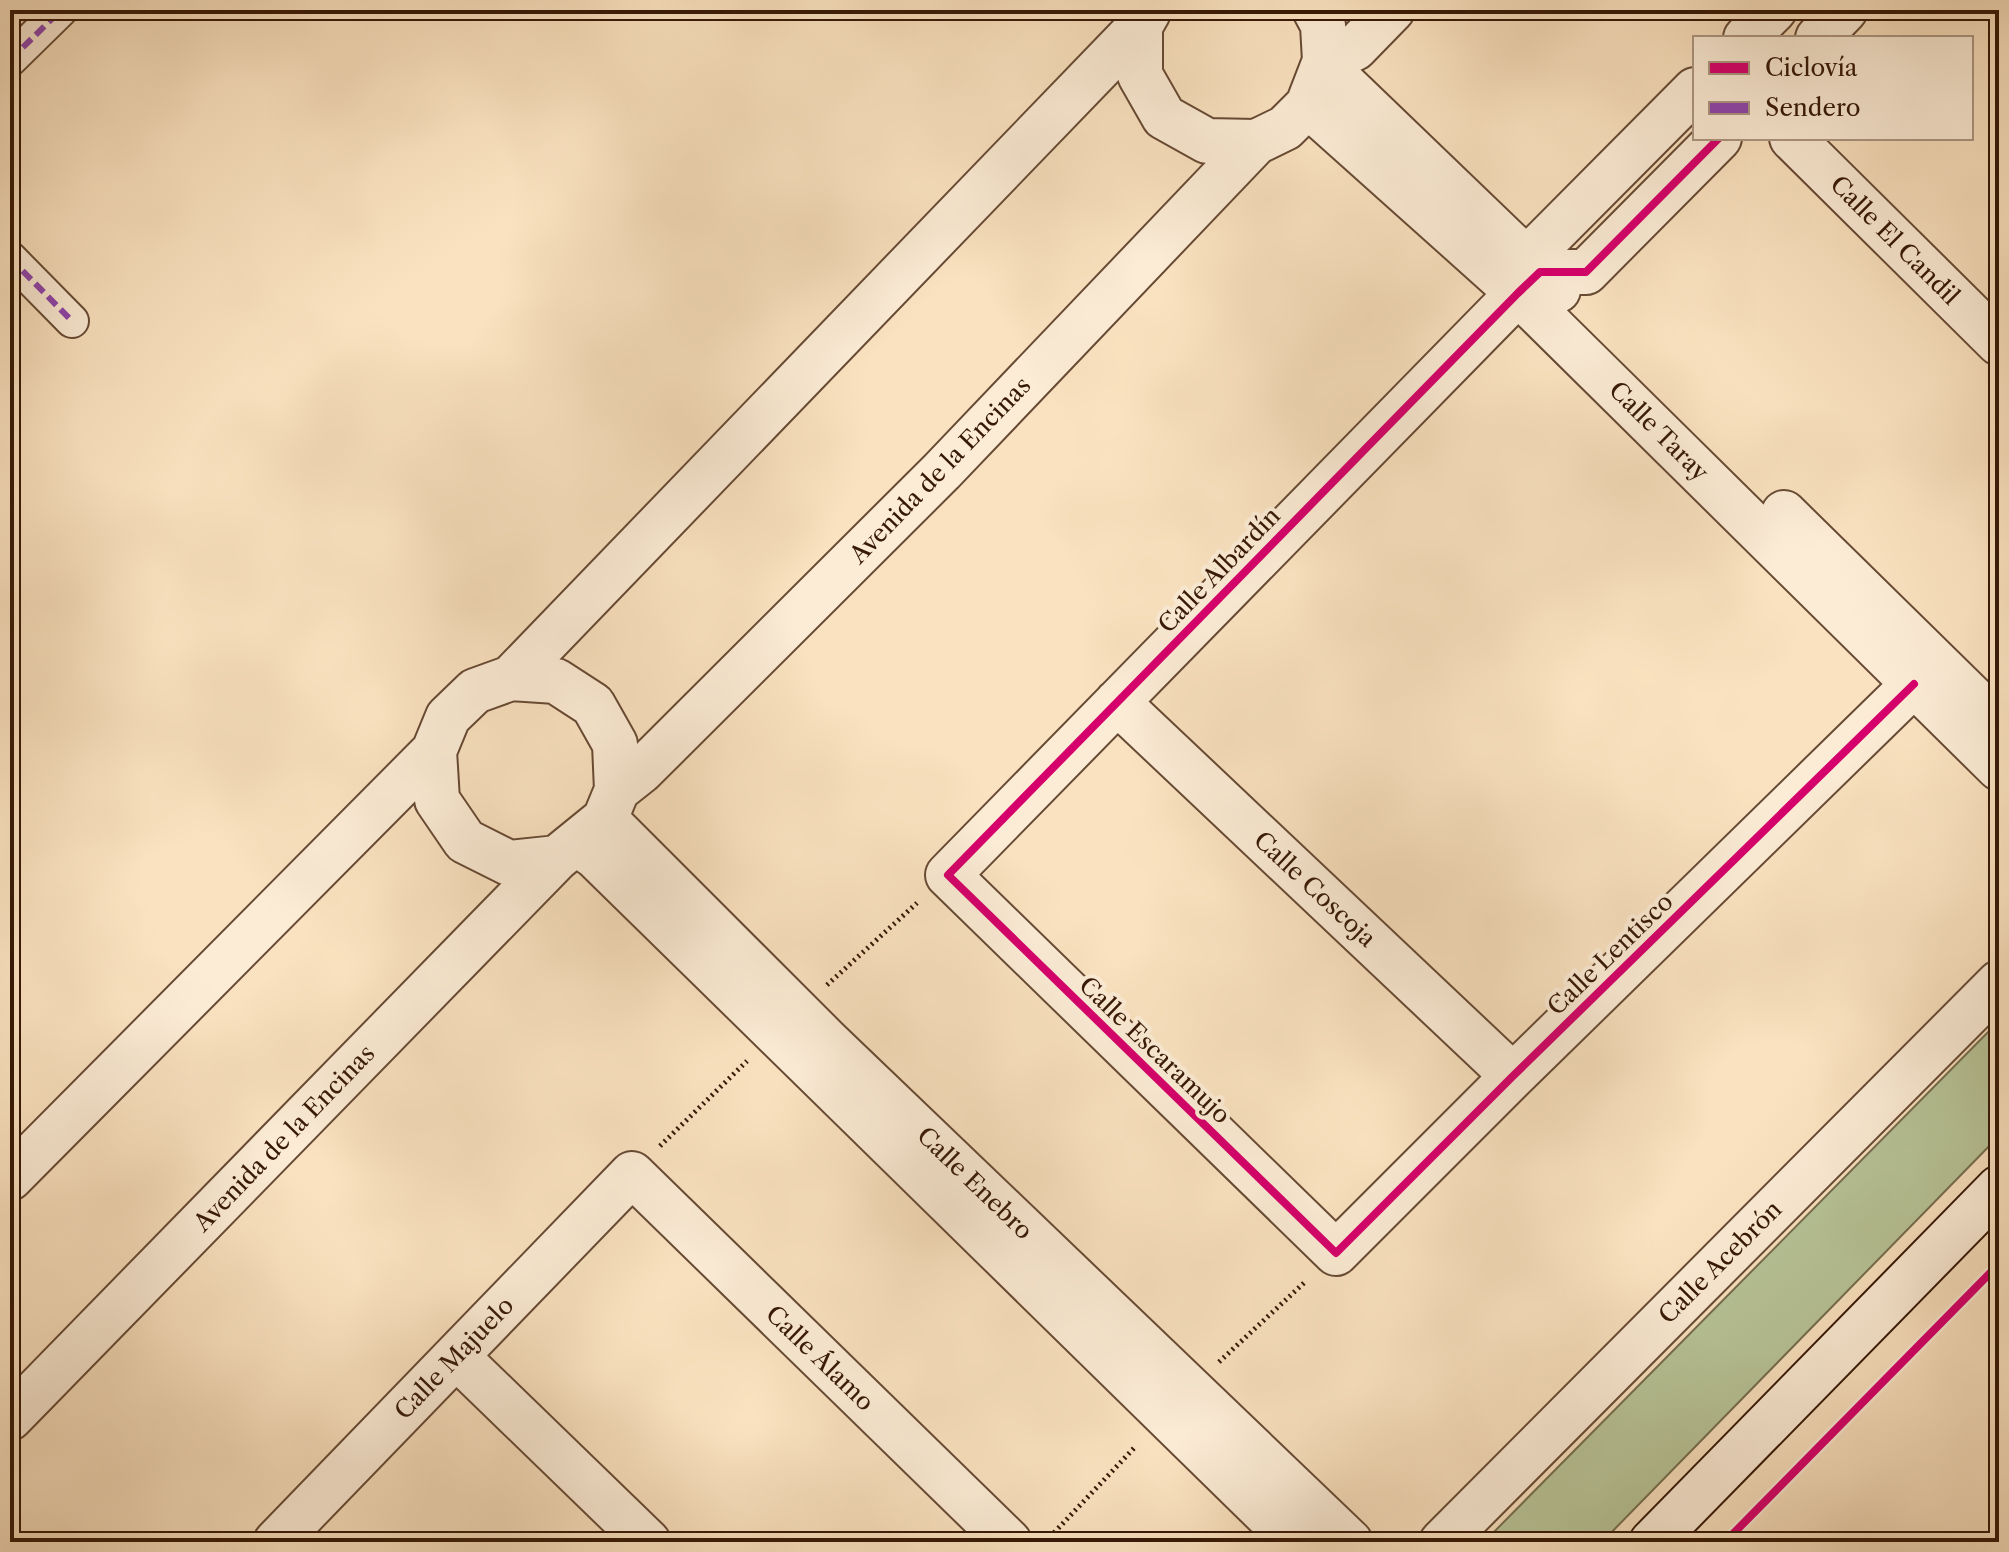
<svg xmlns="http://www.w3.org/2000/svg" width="2009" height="1552" font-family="'Libre Caslon Text',serif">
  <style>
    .green { fill: #b7c498; stroke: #766e4f; stroke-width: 2 }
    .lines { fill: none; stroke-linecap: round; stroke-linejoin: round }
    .pedestrian-casing { stroke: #674a34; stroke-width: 36 }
    .minor-casing { stroke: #674a34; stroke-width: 48 }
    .secondary-casing { stroke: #361806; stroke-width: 48 }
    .path { stroke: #361806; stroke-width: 5; stroke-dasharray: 2 4; stroke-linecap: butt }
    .pedestrian { stroke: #fcecd6; stroke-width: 32 }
    .minor { stroke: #fcecd6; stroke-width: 44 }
    .secondary { stroke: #fcecd6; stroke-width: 44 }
    .quiet { stroke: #8e44ad; stroke-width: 6; stroke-dasharray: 12 6; stroke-linecap: butt }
    .cycleway-casing { stroke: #fcecd6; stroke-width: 13 }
    .cycleway { stroke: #d6006c; stroke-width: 8 }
    .labels { text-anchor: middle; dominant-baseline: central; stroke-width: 8; stroke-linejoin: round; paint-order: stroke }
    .street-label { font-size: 24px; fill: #361806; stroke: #fcecd6 }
  </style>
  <rect width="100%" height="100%" fill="#fae2c0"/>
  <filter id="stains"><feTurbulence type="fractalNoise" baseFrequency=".0025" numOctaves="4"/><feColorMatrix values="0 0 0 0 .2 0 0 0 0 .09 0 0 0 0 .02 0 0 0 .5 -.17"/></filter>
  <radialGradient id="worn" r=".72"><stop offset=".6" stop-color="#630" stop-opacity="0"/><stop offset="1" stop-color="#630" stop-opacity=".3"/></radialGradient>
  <path class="green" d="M1999,1021V1136L1602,1542H1484Z"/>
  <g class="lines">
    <defs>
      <path id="pedestrian" d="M10,60L61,10
        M10,258L72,321"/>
      <path id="minor" d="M1148,12L1140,26V75L1164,117L1207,141L1256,142L1285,128L1308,105L1325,61L1323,25L1315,10
        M1746,38L1774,10
        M1818,38L1845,10
        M1325,61L1355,48L1392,10
        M1325,66L1558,290
        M1308,105L1518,293L1999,768
        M1719,138L1586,272H1540L1518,293L948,875L1336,1253L1513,1076L1914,684
        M1792,138L1999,343
        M1527,259L1695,90
        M1784,513L1999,724
        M511,678L1140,26
        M1117,702L1513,1076
        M617,790L641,771L942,471L1256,142
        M605,819L827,1041L1350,1542
        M576,843L595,856L1295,1542
        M10,1178L434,751L448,717L475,691L511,678L556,681L593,705L615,744L617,790L605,819L557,858L509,863L465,841L437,800L434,751
        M456,1356L648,1542
        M10,1418L557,858
        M276,1542L632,1174L1009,1542
        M1442,1542L1999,983"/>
      <path id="secondary" d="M1652,1542L1999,1188"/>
    </defs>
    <use href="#pedestrian" class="pedestrian-casing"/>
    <use href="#minor" class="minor-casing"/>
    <use href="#secondary" class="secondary-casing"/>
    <path class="path" d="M827,985L917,903
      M660,1146L747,1061
      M1219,1362L1306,1281
      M1050,1537L1136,1446"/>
    <use href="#pedestrian" class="pedestrian"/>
    <use href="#minor" class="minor"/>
    <use href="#secondary" class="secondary"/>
    <path class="quiet" d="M10,60L61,10
      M10,258L72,321"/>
    <defs>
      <path id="cycleway" d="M1719,138L1586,272H1540L1518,293L948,875L1336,1253L1513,1076L1914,684
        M1725,1542L1999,1264"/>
    </defs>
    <use href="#cycleway" class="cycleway-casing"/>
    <use href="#cycleway" class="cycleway"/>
  </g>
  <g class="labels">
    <g class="street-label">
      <text transform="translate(1895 240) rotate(45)">Calle El Candil</text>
      <text transform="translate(1659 431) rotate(45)">Calle Taray</text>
      <text transform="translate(940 470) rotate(-46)">Avenida de la Encinas</text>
      <text transform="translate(1219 570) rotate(-46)">Calle Albardín</text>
      <text transform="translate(1315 889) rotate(43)">Calle Coscoja</text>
      <text transform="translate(1610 954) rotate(-44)">Calle Lentisco</text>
      <text transform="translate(1155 1050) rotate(44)">Calle Escaramujo</text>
      <text transform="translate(284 1138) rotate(-46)">Avenida de la Encinas</text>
      <text transform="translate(975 1183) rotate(44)">Calle Enebro</text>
      <text transform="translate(1720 1262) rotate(-45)">Calle Acebrón</text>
      <text transform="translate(454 1358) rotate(-46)">Calle Majuelo</text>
      <text transform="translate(820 1358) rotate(44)">Calle Álamo</text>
    </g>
  </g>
  <rect width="2009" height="1552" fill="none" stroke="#fae2c0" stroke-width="40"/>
  <rect x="12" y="12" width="1985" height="1528" fill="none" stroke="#361806" stroke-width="4"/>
  <rect x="20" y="20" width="1969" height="1512" fill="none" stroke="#361806" stroke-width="2"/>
  <rect x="1693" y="36" width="280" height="104" fill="#fcecd6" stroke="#ad9783" stroke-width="2"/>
  <rect x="1709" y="62" width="40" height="12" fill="#d6006c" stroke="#ad9783" stroke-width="2"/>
  <text x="1765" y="76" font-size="24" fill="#361806">Ciclovía</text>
  <rect x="1709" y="102" width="40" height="12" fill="#8e44ad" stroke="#ad9783" stroke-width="2"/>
  <text x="1765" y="116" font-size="24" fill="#361806">Sendero</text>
  <rect width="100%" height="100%" filter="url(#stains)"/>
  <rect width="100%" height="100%" fill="url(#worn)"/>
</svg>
